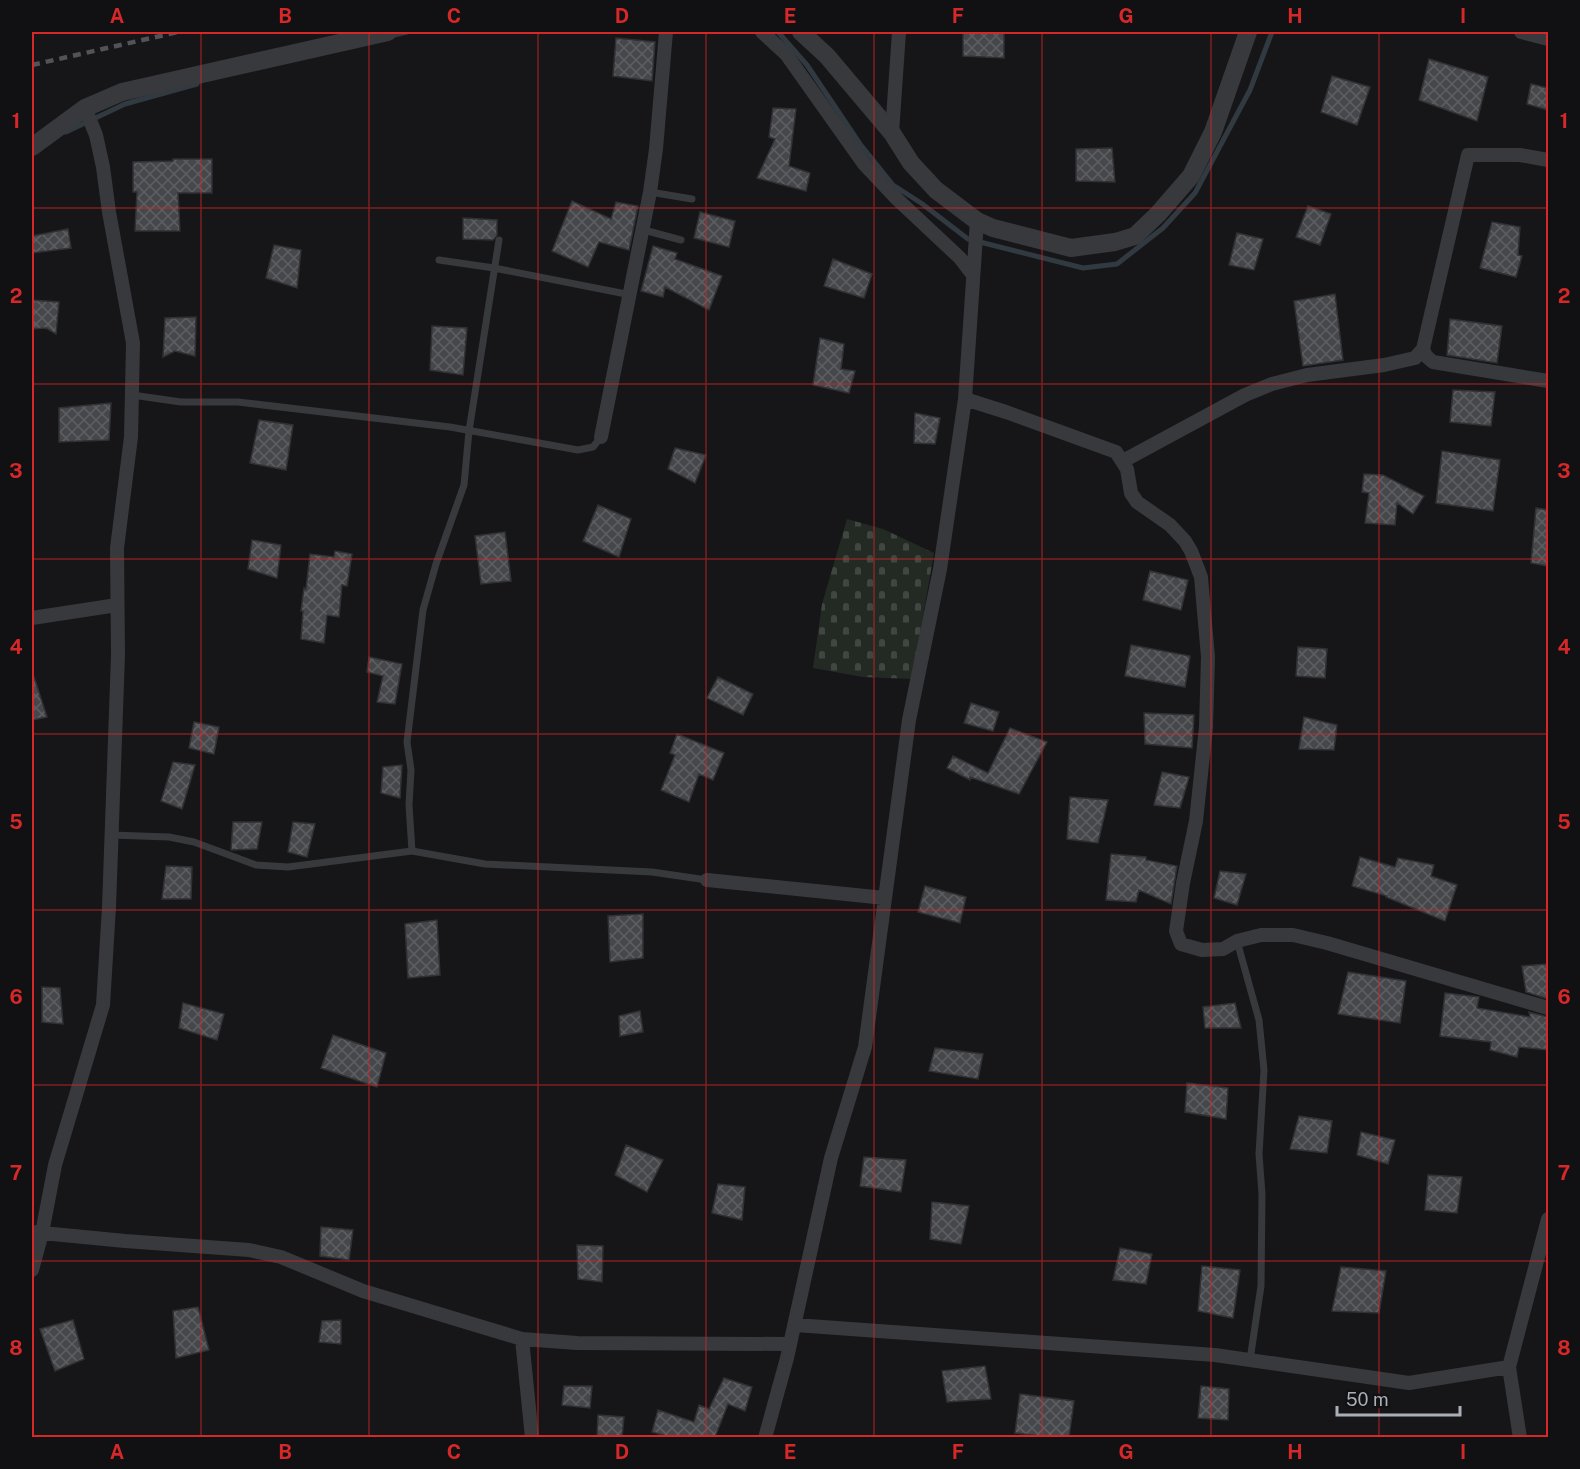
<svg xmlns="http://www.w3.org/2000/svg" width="1580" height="1469" font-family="'Public Sans',sans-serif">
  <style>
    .cemetery { fill: url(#cemetery-stones) }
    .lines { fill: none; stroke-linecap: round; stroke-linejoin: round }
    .stream { stroke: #313a40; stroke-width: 5 }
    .building { fill: url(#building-cross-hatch); stroke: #313134; stroke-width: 1.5 }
    .service { stroke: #38393d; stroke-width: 7 }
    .minor { stroke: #38393d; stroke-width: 14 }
    .tertiary { stroke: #38393d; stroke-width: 18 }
    .rail { stroke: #515357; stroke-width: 4.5; stroke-dasharray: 8 6; stroke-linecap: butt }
    .grid { fill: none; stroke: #d62828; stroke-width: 1.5; stroke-opacity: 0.55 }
    .neatline { fill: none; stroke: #d62828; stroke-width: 2 }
    .grid-label { font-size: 20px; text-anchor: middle; font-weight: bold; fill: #d62828 }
  </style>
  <defs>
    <pattern id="cemetery-stones" width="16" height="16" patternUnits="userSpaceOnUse" patternTransform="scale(1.5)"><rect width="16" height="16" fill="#232a23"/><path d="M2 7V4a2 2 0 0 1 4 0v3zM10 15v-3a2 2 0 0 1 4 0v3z" fill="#404641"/></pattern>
    <pattern id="building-cross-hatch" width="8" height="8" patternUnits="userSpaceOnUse" patternTransform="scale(1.5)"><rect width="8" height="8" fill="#45474b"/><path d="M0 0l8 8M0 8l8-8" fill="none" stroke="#5d5f63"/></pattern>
  </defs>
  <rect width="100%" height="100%" fill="#161618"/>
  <path class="cemetery" d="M847,519L883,529L934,553L912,679L863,677L813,668L822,604Z"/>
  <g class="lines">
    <path class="stream" d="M778,32L807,65L860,144L893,185L921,203L968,239L1083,268L1117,264L1163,228L1195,193L1250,90L1272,32
      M390,36L407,32
      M66,132L125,104L197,84"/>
  </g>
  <path class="building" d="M963,32H1004V58L963,56Z
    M616,38L655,42L652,81L613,76Z
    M1429,59L1488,77L1477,121L1419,100Z
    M1332,76L1370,87L1357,125L1321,112Z
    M1531,84L1548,88V110L1527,104Z
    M773,108L796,109L789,166L810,173L806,191L757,178L775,139L769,137Z
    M1112,148L1115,182L1076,181V149Z
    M173,159H212V193H178L180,231H135L137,192H133V162L173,161Z
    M572,201L611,219L616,202L638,206L629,250L599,242L588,267L552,251Z
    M1308,206L1331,214L1320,245L1296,237Z
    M700,212L735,221L729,247L694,238Z
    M463,218L497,220V235L493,240L463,239Z
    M1492,222L1520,227L1518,255L1522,256L1516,277L1480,268Z
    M68,229L71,248L32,253V236Z
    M1237,233L1263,239L1254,270L1229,265Z
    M274,245L301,250L297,288L266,278Z
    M653,246L677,253L675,259L722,276L709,310L665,287L663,297L641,291Z
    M833,259L872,274L864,298L824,286Z
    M1335,294L1343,360L1303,366L1294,301Z
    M32,300L59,302L56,334L46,328L32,329Z
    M196,317L195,356L175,351L163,357L165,318Z
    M1450,319L1502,326L1497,363L1447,355Z
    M432,326L467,328L463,375L430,370Z
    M820,338L844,344L841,369L855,371L849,393L813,385Z
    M1453,390L1495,392L1491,426L1450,422Z
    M111,403L109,440L59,442V408Z
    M915,413L940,418L935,444L914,443Z
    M259,420L293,425L286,470L250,463Z
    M675,448L706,455L695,483L668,469Z
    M1442,451L1500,460L1493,511L1436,503Z
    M1364,474L1383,475L1424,496L1413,514L1397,503L1395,525L1365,523L1369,493L1362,492Z
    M598,505L631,519L619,557L583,541Z
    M1536,508L1548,510V566L1531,563Z
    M505,532L511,581L481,584L475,536Z
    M252,540L281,545L277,578L248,569Z
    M335,551L352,554L347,586L342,585L339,617L327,615L324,643L301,639L303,611H301L304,588L306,589L310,554L334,557Z
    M1150,571L1188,580L1181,610L1143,600Z
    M1131,645L1190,656L1185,687L1125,676Z
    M1298,647L1327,649L1325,678L1296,676Z
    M369,657L402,664L395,704L377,702L383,676L367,672Z
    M32,677H34L47,717L32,720Z
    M718,677L753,694L743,715L707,698Z
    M971,703L999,712L993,731L964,723Z
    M1144,713L1194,715L1192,748L1145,744Z
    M1304,717L1337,725L1334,750L1299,749Z
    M194,722L219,727L214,754L189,748Z
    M1010,728L1047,742L1019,794L970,777V780L947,768L953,756L988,773Z
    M677,734L724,753L713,780L699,774L689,802L661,790L675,755L670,753Z
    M173,762L195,765L182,809L161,801Z
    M402,765L400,798L381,793L383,767Z
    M1162,772L1189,777L1180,808L1154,805Z
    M1070,797L1108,800L1098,843L1067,839Z
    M233,822H262L257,849L231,850Z
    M293,822L315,824L307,857L288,852Z
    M1111,854L1146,857V860L1177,866L1171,904L1139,890L1136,902L1106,900Z
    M1360,857L1395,867L1398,858L1434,865L1431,876L1457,885L1445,921L1386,897L1387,896L1352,886Z
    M166,866L192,867L191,899H162Z
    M1220,871L1246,874L1237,905L1214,898Z
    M925,886L966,897L960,923L918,912Z
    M643,914V958L610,962L608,916Z
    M437,920L440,975L408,978L405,924Z
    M1548,964V999L1526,992L1522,966Z
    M1348,972L1406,981L1400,1023L1338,1014Z
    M42,987L60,988L63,1024L42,1022Z
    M1445,993L1479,997L1477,1008L1530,1017L1529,1012L1548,1017V1050L1519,1047L1517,1057L1490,1050L1491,1042L1440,1036Z
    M183,1003L224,1014L217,1040L179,1028Z
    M1235,1003L1241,1028H1205L1203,1007Z
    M640,1011L643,1032L620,1036L619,1016Z
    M333,1035L386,1053L377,1087L321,1068Z
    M935,1048L983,1054L978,1079L929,1071Z
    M1187,1083L1228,1088L1226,1119L1185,1112Z
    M1299,1116L1332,1121L1327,1153L1290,1149Z
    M1361,1132L1395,1140L1388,1164L1357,1155Z
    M626,1145L663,1160L647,1192L615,1175Z
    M864,1157L906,1160L901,1192L860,1186Z
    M1428,1175L1462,1177L1457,1213L1425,1210Z
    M718,1184L745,1187L742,1220L712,1213Z
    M932,1202L969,1206L961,1244L930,1239Z
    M321,1227L353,1230L349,1260L320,1256Z
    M577,1245L603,1246L602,1282L578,1279Z
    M1120,1248L1152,1254L1146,1284L1113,1280Z
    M1202,1266L1240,1270L1233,1318L1198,1311Z
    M1341,1267L1386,1271L1379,1313L1332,1311Z
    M198,1307L209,1350L176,1358L173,1311Z
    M73,1320L84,1359L55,1371L40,1329Z
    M341,1320V1344L319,1342L322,1321Z
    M985,1366L991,1399L947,1402L942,1371Z
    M724,1378L752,1387L745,1411L728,1404L715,1437H670L652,1432L658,1410L694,1422L699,1405L709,1409Z
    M564,1386H592L590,1408L562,1405Z
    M1201,1386L1229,1389L1228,1420L1198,1418Z
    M1020,1394L1074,1401L1069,1437H1047L1015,1433Z
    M598,1415L624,1417L622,1437H597Z"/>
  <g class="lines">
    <path class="service" d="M650,192L692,199
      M644,230L681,240
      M499,240L469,431L464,485L436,564L423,610L407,742L411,770L409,805L412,851L485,864L652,872L707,880
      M439,260L494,268L631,295
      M132,395L181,402H238L450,427L578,450L593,447L601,437
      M111,835L169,837L194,842L256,865L288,867L412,851
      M1237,941L1259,1020L1264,1070L1259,1154L1262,1194L1261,1286L1250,1360"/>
    <path class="minor" d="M762,32L786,54L864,164L897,199L960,258L973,275
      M1521,32L1548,39
      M892,133L899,32
      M1423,349L1426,356L1433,362L1548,381
      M965,399L1006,412L1116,452L1127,469L1131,493L1137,502L1170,525L1185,541L1191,551L1201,577L1208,657L1206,727L1196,821L1183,883L1176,931L1181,944L1202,950L1223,949L1237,941L1261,935H1293L1327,943L1548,1008
      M601,437L650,192L656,149L666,32
      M1123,461L1245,395L1272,384L1307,375L1384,365L1415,358L1423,349L1468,155H1520L1548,160
      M32,618L117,605
      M707,880L885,898
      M32,1232L125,1241L249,1250L281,1257L363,1291L522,1339L577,1343L790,1344
      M32,1270L42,1233L55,1165L103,1005L109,907L118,655L117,548L131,437L133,343L109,212L103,167L96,135L85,108
      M795,1325L1215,1355L1409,1383L1509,1367L1548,1219
      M522,1339L532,1438
      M1509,1367L1520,1438
      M765,1438L787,1358L831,1158L865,1047L909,720L940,569L965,399L977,221"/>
    <path class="tertiary" d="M801,32L827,56L892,133L911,163L936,190L977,221L993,228L1071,248L1115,242L1135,236L1158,214L1191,176L1213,132L1248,32
      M32,147L85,108L122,92L388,32"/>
    <path class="rail" d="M32,65L178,32"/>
  </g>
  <path class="grid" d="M201,32V1438M369,32V1438M538,32V1438M706,32V1438M874,32V1438M1042,32V1438M1211,32V1438M1379,32V1438M32,208H1548M32,384H1548M32,559H1548M32,734H1548M32,910H1548M32,1085H1548M32,1261H1548"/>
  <rect width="1580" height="1469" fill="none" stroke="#111113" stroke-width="66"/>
  <path d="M1337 1406v9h123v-9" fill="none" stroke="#aaafb7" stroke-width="3"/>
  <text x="1346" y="1406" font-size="18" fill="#aaafb7" stroke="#111113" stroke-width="4.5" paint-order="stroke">50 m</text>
  <rect x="33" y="33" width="1514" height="1403" class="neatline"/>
  <g class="grid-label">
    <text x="117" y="23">A</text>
    <text x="285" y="23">B</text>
    <text x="454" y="23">C</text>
    <text x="622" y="23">D</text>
    <text x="790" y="23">E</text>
    <text x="958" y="23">F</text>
    <text x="1126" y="23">G</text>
    <text x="1295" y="23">H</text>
    <text x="1463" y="23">I</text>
    <text x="16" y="128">1</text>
    <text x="1564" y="128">1</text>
    <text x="16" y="303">2</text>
    <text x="1564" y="303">2</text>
    <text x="16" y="478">3</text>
    <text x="1564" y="478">3</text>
    <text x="16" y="654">4</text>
    <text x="1564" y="654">4</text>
    <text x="16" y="829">5</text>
    <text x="1564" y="829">5</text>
    <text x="16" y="1004">6</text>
    <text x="1564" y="1004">6</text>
    <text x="16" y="1180">7</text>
    <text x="1564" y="1180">7</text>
    <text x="16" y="1355">8</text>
    <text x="1564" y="1355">8</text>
    <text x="117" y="1459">A</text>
    <text x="285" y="1459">B</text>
    <text x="454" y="1459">C</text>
    <text x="622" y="1459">D</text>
    <text x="790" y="1459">E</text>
    <text x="958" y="1459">F</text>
    <text x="1126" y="1459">G</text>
    <text x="1295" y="1459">H</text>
    <text x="1463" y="1459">I</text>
  </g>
</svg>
